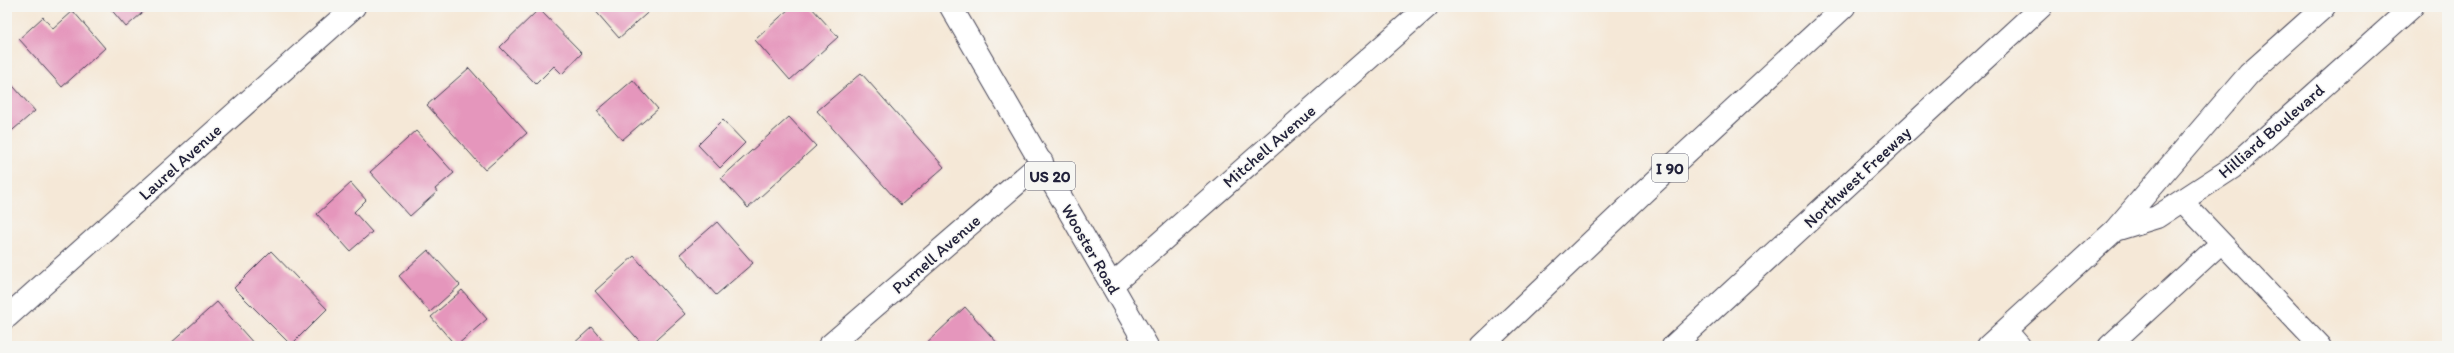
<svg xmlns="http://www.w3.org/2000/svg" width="2454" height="353" font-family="Itim,sans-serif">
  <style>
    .building { fill: #e596bc }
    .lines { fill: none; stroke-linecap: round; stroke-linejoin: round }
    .lane-casing { stroke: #424052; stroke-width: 23 }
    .street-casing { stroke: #424052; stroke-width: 24 }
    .secondary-casing { stroke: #424052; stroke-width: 24 }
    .primary-casing { stroke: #424052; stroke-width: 24 }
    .highway-casing { stroke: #424052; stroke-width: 24 }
    .lane { stroke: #fff; stroke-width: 21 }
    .street { stroke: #fff; stroke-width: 22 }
    .secondary { stroke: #fff; stroke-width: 22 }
    .primary { stroke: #fff; stroke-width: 22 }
    .highway { stroke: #fff; stroke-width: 22 }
    .labels { text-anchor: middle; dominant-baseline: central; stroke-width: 3; stroke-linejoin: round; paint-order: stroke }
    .shield { fill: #f6f6f2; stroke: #626272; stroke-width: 1 }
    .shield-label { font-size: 16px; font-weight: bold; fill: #22223b }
    .street-label { font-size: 17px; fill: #22223b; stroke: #f6f6f2 }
  </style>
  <rect width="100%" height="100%" fill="#f6f6f2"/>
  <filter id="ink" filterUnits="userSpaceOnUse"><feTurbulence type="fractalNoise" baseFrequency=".025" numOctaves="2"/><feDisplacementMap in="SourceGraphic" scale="8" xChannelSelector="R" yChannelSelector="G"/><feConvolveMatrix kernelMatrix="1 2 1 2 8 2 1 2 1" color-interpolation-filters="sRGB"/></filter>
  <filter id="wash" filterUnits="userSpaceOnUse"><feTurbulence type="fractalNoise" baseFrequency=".012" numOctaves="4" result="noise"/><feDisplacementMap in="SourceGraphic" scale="16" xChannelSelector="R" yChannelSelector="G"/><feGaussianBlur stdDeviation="0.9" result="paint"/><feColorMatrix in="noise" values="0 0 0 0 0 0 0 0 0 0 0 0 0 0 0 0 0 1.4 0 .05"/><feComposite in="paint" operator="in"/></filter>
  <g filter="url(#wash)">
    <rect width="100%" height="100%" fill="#f5e8d7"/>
    <g id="blocks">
      <path class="building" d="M109,7H149L126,27Z
        M592,7H654L619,38Z
        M791,7H811L838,37L790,80L755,40Z
        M539,9L582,53L562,74L554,66L536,84L500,47Z
        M73,11L105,48L62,87L19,39L43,17L53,29Z
        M469,68L527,133L485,170L427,105Z
        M861,73L944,167L901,205L817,111Z
        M7,79L35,111L7,135Z
        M633,80L658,109L622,140L597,111Z
        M789,117L816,146L748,208L721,178Z
        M723,120L745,143L720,168L698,145Z
        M416,131L454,173L435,189L437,192L410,216L370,172Z
        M351,183L366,200L354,212L372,232L350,251L317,214Z
        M717,222L753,263L716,295L680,254Z
        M428,250L460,285L430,312L399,276Z
        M271,251L327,309L291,345L234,288Z
        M634,256L685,314L649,346H644L595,291Z
        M462,290L487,319L456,346L431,317Z
        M217,302L255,345L172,346L170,344Z
        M965,307L1000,346H923Z
        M592,327L608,346H571Z"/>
    </g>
  </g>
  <g filter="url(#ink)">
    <use href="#blocks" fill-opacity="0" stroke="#424052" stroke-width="1"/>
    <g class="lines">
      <defs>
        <path id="lane" d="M2182,201L2320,346
          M2006,330L2020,346
          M2109,346L2221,243"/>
        <path id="street" d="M1112,285L1427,7
          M7,317L354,7
          M829,346L1042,162"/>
        <path id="secondary" d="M2115,230L2157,217L2232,168L2412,7
          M1988,346L2115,230L2249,74L2324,7"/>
        <path id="primary" d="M951,7L1147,346"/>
        <path id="highway" d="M1482,346L1645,191L1844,7
          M1673,346L2041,7"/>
      </defs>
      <use href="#lane" class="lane-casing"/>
      <use href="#street" class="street-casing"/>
      <use href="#secondary" class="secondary-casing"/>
      <use href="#primary" class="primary-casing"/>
      <use href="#highway" class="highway-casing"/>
      <use href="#lane" class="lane"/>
      <use href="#street" class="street"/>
      <use href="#secondary" class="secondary"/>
      <use href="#primary" class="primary"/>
      <use href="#highway" class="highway"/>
    </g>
  </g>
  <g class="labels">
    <g class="shield">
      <rect x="1652" y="154" width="36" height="28" rx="3"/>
      <rect x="1025" y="162" width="50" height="28" rx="3"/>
    </g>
    <g class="shield-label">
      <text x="1670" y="168">I 90</text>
      <text x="1050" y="176">US 20</text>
    </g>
    <g class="street-label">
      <text transform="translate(2271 131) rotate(-41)">Hilliard Boulevard</text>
      <text transform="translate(1269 146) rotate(-41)">Mitchell Avenue</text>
      <text transform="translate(180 162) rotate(-42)">Laurel Avenue</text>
      <text transform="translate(1857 177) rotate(-43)">Northwest Freeway</text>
      <text transform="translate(1091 249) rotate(60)">Wooster Road</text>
      <text transform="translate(936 254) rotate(-41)">Purnell Avenue</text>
    </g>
  </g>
  <rect width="2454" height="353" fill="none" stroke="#f6f6f2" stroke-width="24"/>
</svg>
